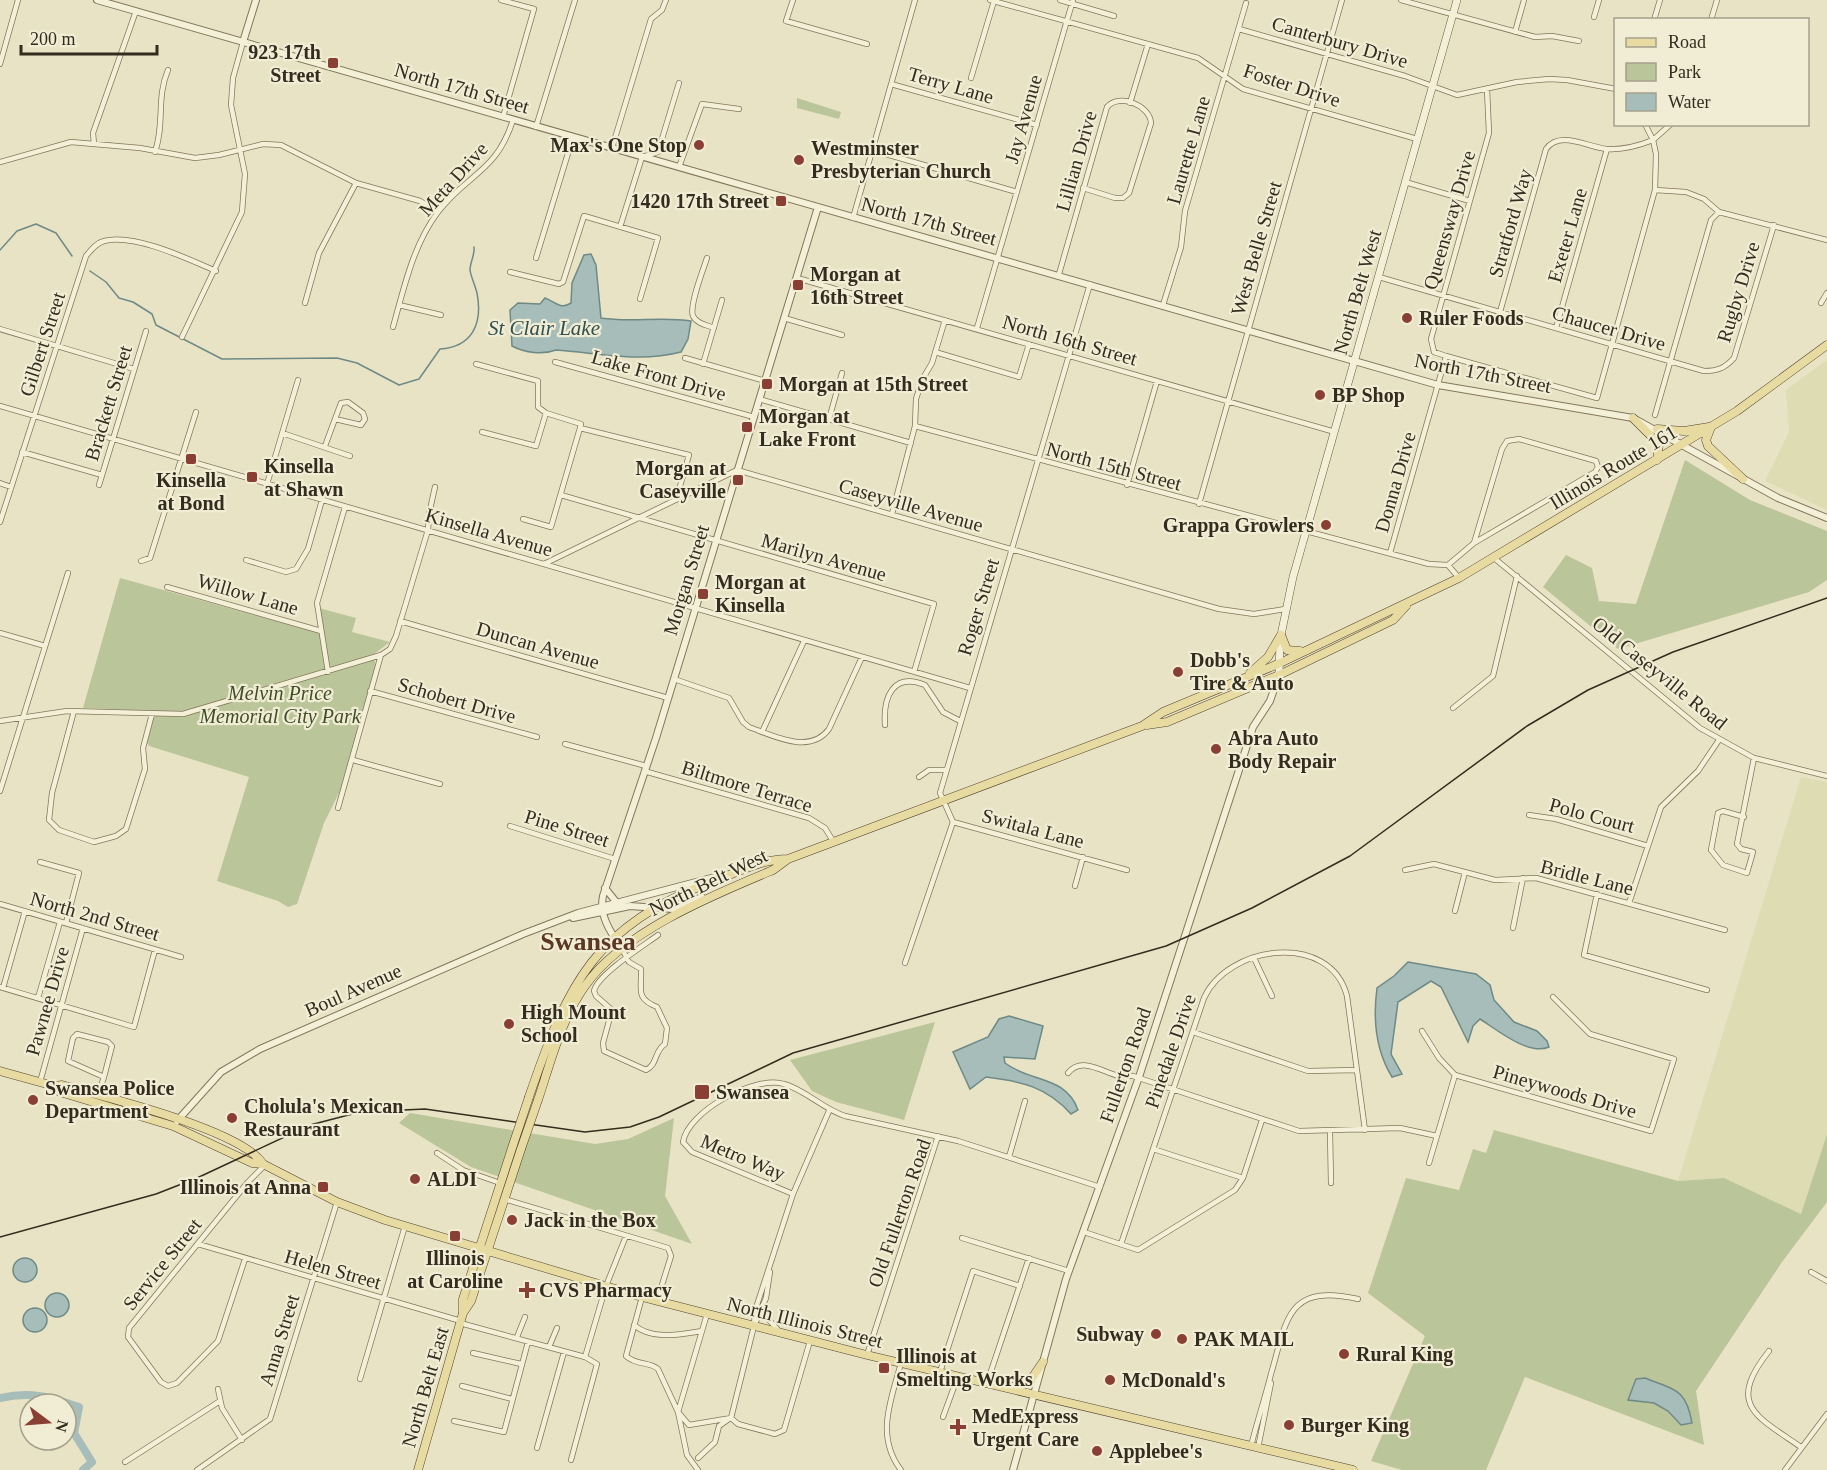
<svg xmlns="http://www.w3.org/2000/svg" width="1827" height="1470" font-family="Georgia,serif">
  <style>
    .farmland { fill: #dddcb3 }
    .green { fill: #bbc59a }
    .water { fill: #a6bdb9; stroke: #6e8a87; stroke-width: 1.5 }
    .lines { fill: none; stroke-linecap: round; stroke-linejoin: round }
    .stream { stroke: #6e8a87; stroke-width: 1.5 }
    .river { stroke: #a6bdb9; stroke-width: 8 }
    .minor-casing { stroke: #82765d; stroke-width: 6 }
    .tertiary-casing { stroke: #82765d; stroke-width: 8 }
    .secondary-casing { stroke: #635740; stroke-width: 8 }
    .primary-casing { stroke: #504431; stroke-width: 9 }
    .minor { stroke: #f4f0d7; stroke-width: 4.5 }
    .tertiary { stroke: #f4f0d7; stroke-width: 6 }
    .secondary { stroke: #f4f0d7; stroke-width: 7 }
    .primary { stroke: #e8dba1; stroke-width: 8 }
    .tram { stroke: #332c1f; stroke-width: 1.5 }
    .primary-bridge-casing { stroke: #504431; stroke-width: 9; stroke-linecap: butt }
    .primary-bridge { stroke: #e8dba1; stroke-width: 8 }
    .poi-dot { fill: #8a3f34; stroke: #f1edd4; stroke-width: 2 }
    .labels { text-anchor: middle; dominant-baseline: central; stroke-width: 4.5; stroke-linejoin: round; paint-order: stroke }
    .street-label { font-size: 20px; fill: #332c1f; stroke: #f1edd4 }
    .poi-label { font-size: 20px; font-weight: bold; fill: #332c1f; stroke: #f1edd4; text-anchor: start }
    .park-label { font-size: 20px; font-style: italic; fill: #3f4d28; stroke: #f1edd4 }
    .water-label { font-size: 21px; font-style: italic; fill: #304f51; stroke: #f1edd4 }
    .district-label { font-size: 26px; font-weight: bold; fill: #5b3724; stroke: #f1edd4 }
  </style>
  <rect width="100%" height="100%" fill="#e9e3c5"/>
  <path class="farmland" d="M1827,360V510L1765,481L1789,432L1786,390Z
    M1801,777L1827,782V1134L1801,1214L1724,1178L1678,1181Z"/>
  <path class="green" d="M797,98L841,112L839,119L797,108Z
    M1685,460L1750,500L1827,531V580L1809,592L1618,649L1543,587L1566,555L1592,568L1599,601L1636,604Z
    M120,578L320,633L319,608L356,618L352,632L390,642L373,655L376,665L342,787L324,823L297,904L288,907L278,901L217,881L249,777L149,746L147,743L155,711L83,708Z
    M935,1022L904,1120L836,1102L812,1091L790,1060Z
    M410,1113L595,1144L628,1139L674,1118L665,1196L692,1244L471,1167L399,1123Z
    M1494,1130L1678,1181L1724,1178L1801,1214L1827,1134V1202L1782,1262L1696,1391L1704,1445L1525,1377L1486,1470H1402L1371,1461L1425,1336L1368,1293L1406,1178L1459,1190L1473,1149L1486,1153Z"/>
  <path class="water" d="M591,254L596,265L601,318C632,323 661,316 691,321L688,339L681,352C639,363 599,353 556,350C543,355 525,353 512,346L510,310L518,303L540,304L545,298C556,302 560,310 571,303L572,283L584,255Z
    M1408,962L1476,974L1490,985L1494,1000L1514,1022L1537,1031L1547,1041L1549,1047C1529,1056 1497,1030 1480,1019L1473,1026L1468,1042L1441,987L1431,981L1398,1002L1391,1054L1402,1074L1392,1077C1376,1051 1373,1018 1377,988L1394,976Z
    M1009,1016L1043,1026L1035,1059L1004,1057L1005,1063C1031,1083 1065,1075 1078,1110L1071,1114C1047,1087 1021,1081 986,1077L970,1089L953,1052L988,1037L999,1019Z
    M13 1270a12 12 0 1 1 24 0a12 12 0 1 1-24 0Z
    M45 1305a12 12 0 1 1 24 0a12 12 0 1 1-24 0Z
    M23 1320a12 12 0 1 1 24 0a12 12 0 1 1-24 0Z
    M1645,1378C1674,1390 1686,1388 1692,1423L1681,1425L1668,1411L1654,1403L1628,1400L1636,1379Z"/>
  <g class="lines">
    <path class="stream" d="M0,250L17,231L36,224L56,233L72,256
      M90,271L106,282L119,298L133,302L152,314L156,325L222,359L337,358L357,363L399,385L419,379L440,349C472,347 483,324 477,293C475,285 471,277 470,270C470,262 475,255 474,247"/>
    <path class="river" d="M0,1398C31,1391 50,1397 79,1407L74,1433L92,1462L83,1470"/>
    <defs>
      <path id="minor" d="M501,0L534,9L503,117
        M793,0L786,21L867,44
        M990,0L1198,58L1243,89L1417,139
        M1060,0L1114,16
        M1401,0L1535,37L1552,36L1579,41
        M1594,17L1599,0
        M1654,20L1660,0
        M1711,20L1717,0
        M1239,29L1405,76L1457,95L1517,82L1549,79L1567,80L1616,89
        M1515,32L1524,0
        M0,64L18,0
        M971,78L994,1
        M891,84L1037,125
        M1130,103L1148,44
        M536,127L575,0
        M94,144L93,133L136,11
        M612,148L651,19L662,10L666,0
        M872,150L1017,192
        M155,152C165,123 156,98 168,70
        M0,162L71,142L140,148L195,158L219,155L263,144L281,145L356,183L420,201L438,212
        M679,167L702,104L739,109
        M1405,182L1470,201
        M1655,190L1686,192L1704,199L1719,212L1827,240
        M853,218L915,0
        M620,227L642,157L658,152L679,83
        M536,258L573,137
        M707,258C703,270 689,306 693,316C697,324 707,325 714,328
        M510,272L559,284L563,282L584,216L658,238L640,299
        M1059,274L1107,107C1119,93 1150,105 1151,123L1129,193L1123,198H1115L1083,188
        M1379,277L1704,371C1718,371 1725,368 1734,358L1774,225
        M797,278L1335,432
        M1090,284L940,793L953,822L1127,870
        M305,303L319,253L356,183
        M1821,303L1827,293
        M399,305L441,315
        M1163,305L1181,247L1185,211L1246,3
        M1500,312L1546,149C1560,130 1587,147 1607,149C1624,150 1638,146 1653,140L1645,124
        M784,318L842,335
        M393,327C404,288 413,245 438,212C468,173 496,173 513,120
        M977,328L1073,0
        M1556,328L1607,149
        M0,329L134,369
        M182,337L242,212L245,174L231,105L233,78L243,42
        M935,352L1019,377L1029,344
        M1446,356L1597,398L1655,190L1656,154L1653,140L1671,124
        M685,358L765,381
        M555,362L754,417
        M476,364L538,381V407L546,413L581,424L580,428L689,455L676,500
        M703,364L722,300
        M759,399L911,443
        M348,402L363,413L365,419L361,425L335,419L341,403Z
        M0,406L970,688
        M1655,415L1711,220L1719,212
        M829,419L842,373
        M915,426L1429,564L1448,565L1459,578
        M482,432L536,446L546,413
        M282,433L350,456
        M325,446L335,419
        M22,452L102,475
        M0,483L11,487
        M267,484L298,380
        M99,485L146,331
        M1127,485L1157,381
        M561,495L934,604L914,672
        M1199,504L1342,0
        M892,514L915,426L916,399L922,380L932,363L945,320
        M523,519L551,527L580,428
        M0,522L86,256C91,250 96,243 104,241C134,233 188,259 216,271
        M1390,553L1446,356L1434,352L1431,339L1489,133L1487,89
        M1494,558L1700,728L1754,758L1827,776
        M246,560L286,572L296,569L308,549L322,500
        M141,561L150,558L196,412
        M544,564L737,470L1219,609L1254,614L1285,609
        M1448,565L1474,543L1502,449L1507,441L1519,439L1596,461L1598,467L1595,472L1474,543
        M167,587L321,631
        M400,621L668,698
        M0,633L45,646
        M328,672L317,603L345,507
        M674,679L729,698L743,722L749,727C774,736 810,755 829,729L862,657
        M370,691L537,737
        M1453,708L1493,676L1517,576
        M74,711L52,793L49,820L59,830L94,842L116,836L126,829L145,769L143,748L152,714
        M0,721L67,711L183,714L381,655L390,649L396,636L428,530L429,514L435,487
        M885,725C883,697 893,672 925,685L943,712L960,721
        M762,732L804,641
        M565,744L646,766
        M353,760L440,784
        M644,771L809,818L825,828L833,841
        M919,777L929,770H945
        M0,791L68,573
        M338,808L381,655
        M1529,815L1556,819L1648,846
        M1744,817L1723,811L1718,813L1711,850L1723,865L1747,873L1753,852L1741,849L1737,844L1754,758
        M510,826L615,859
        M40,862L79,873L66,923
        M1405,870L1434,864L1495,880L1536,878L1725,930
        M1075,886L1083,857
        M1597,894L1584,955L1707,990
        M1629,903L1661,807L1698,771L1719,740
        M0,904L181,957
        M1455,911L1465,872
        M1513,928L1523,878
        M622,949L629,962L641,969C642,990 635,998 657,1007L667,1028L665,1044C654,1051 658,1064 646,1070L604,1051L603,1043L612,1010L596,996L594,991C597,975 643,946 658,935
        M1254,958L1272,996
        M905,963L953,822
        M0,987L134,1027L155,950
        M3,988L25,911
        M38,998L60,922
        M1422,1031L1439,1058L1455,1075
        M1193,1032L1308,1071L1357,1070
        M77,1034L108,1042L112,1046L104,1077L68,1061L73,1038Z
        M1068,1073C1082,1056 1102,1072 1119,1076C1124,1077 1128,1075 1133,1076L1299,1131L1400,1128L1437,1136
        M1455,1075L1651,1131L1674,1059L1590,1034L1553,997
        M40,1082L83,928
        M98,1095L104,1077
        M1330,1132L1331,1183
        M1153,1149L1243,1178
        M437,1153L463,1170L500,1183
        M1009,1157L1025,1101
        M1429,1163L1455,1075
        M793,1194L692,1152L683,1142C688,1111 755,1075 784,1084C804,1089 823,1109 845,1116L958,1141L1100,1187
        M504,1199L668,1248L671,1256L657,1301
        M1084,1232L1138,1250L1235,1190L1243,1178L1262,1120
        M962,1238L1069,1271
        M198,1244L461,1321
        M1121,1244L1204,998C1228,945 1330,931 1347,996L1365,1130
        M245,1259L218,1341L177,1383L168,1386L161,1382L128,1337L129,1328L248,1182L265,1165
        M1811,1272L1827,1281
        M642,1297L626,1356C637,1366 649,1361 658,1369L678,1412L689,1425L731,1418
        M762,1312L778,1330
        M460,1323L585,1357
        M634,1325C653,1341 681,1334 702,1331
        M754,1326L766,1298L770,1272
        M517,1337L525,1317
        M810,1341L784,1430L775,1434L738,1424L731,1418L754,1326L755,1311L793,1194L829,1111
        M549,1347L557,1328
        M1769,1351C1726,1405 1756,1416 1801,1447
        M473,1353L521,1364
        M867,1355L938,1136
        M940,1372L973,1271L1020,1286
        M360,1379L405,1226
        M987,1383L1029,1258
        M462,1386L512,1399
        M218,1389L222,1408L242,1440
        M943,1417L958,1376
        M454,1421L504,1432L528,1342
        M1251,1446C1257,1422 1265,1398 1271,1374C1287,1319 1287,1283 1358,1299
        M537,1448L564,1352
        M1258,1448L1271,1383
        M698,1458L715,1442L719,1426L729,1419
        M571,1460L597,1364L585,1357L606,1286L626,1236
        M125,1462L220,1401
        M197,1470L270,1419L337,1202
        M698,1470L687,1455L678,1412L707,1314
        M901,1470C875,1436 891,1400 901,1363
        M1785,1470L1827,1414"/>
      <path id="tertiary" d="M97,0L1438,385L1633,418L1778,498L1827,518
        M243,42L256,0
        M605,888L617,903
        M573,918L630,906L673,909L702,897
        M621,947C610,932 599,915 603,896L656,738L818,207
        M177,1121L221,1072L260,1049L523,934L578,913L715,877
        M1013,1470L1066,1279L1139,1077L1253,727L1270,701L1279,675"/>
      <path id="secondary" d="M1279,675L1280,640L1293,577L1457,0"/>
      <path id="primary" d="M1633,418L1659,444L1657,460
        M1711,427L1706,440L1708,446L1743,479
        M1657,429L1684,431L1709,427
        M1281,635L1287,650L1300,651
        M1250,673L1268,657L1281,635
        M1147,725L1167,722L1279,675L1393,620L1406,606
        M0,1071L54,1086L62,1085C102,1096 242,1130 263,1164
        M54,1086L60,1092L173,1126L252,1163L263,1164L337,1202L385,1220L642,1297L867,1355L1353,1470
        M529,1097C568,983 594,926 714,881C738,872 762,859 788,859L1142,726L1163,712L1278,664L1459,578L1737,411L1827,345
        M538,1100C551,1061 561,1020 585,986C622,932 713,895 773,870L788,859
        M463,1313V1299L513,1145
        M1012,1387L1030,1381L1043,1362
        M418,1470L463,1313L471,1301L521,1149"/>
    </defs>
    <use href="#minor" class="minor-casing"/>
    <use href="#tertiary" class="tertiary-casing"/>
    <use href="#secondary" class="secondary-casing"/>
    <use href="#primary" class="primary-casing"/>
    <use href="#minor" class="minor"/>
    <use href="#tertiary" class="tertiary"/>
    <use href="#secondary" class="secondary"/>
    <use href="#primary" class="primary"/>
    <path class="tram" d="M0,1237L156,1194L197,1178L310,1125L360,1112L425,1109L585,1132L630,1127L659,1117L793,1053L1166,946L1252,908L1350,856L1527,726L1588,690L1673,652L1827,598"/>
    <defs>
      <path id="primary-bridge" d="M513,1145L529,1097
        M521,1149L538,1100"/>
    </defs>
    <use href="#primary-bridge" class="primary-bridge-casing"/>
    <use href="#primary-bridge" class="primary-bridge"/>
  </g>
  <g class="poi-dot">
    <rect x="327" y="57" width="12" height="12" rx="3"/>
    <circle cx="699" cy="145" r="6"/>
    <circle cx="799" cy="160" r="6"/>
    <rect x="775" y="195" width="12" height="12" rx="3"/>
    <rect x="792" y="279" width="12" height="12" rx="3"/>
    <circle cx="1407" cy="318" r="6"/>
    <rect x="761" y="378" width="12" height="12" rx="3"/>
    <circle cx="1320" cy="395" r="6"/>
    <rect x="741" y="421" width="12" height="12" rx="3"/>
    <rect x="185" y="453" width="12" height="12" rx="3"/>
    <rect x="246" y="471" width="12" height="12" rx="3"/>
    <rect x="732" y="474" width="12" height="12" rx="3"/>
    <circle cx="1326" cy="525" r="6"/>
    <rect x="697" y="588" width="12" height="12" rx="3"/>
    <circle cx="1178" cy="672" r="6"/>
    <circle cx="1216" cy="749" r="6"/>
    <circle cx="509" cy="1024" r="6"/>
    <rect x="694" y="1084" width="16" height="16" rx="3"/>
    <circle cx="33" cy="1100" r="6"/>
    <circle cx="232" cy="1118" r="6"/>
    <circle cx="415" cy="1179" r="6"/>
    <rect x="317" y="1181" width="12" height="12" rx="3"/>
    <circle cx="512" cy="1220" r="6"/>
    <rect x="449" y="1230" width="12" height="12" rx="3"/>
    <path d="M524 1281h6v6h6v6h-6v6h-6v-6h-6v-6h6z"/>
    <circle cx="1156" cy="1334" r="6"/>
    <circle cx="1182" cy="1339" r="6"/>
    <circle cx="1344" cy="1354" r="6"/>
    <rect x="878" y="1362" width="12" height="12" rx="3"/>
    <circle cx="1110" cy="1380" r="6"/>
    <circle cx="1289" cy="1425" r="6"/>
    <path d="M955 1418h6v6h6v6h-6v6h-6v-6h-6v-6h6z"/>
    <circle cx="1097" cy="1451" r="6"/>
  </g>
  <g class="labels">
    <g class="street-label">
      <text transform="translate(1340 42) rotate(16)">Canterbury Drive</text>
      <text transform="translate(951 85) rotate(16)">Terry Lane</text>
      <text transform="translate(1292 85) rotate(18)">Foster Drive</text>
      <text transform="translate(462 88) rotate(16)">North 17th Street</text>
      <text transform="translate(1023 119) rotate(-74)">Jay Avenue</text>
      <text transform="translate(1188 150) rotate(-74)">Laurette Lane</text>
      <text transform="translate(1076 161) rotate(-74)">Lillian Drive</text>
      <text transform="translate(453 179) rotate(-48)">Meta Drive</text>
      <text transform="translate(1449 220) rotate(-74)">Queensway Drive</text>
      <text transform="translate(929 221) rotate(15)">North 17th Street</text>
      <text transform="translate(1510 223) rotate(-74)">Stratford Way</text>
      <text transform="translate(1567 235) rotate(-74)">Exeter Lane</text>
      <text transform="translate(1256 248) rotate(-74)">West Belle Street</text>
      <text transform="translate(1357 292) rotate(-74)">North Belt West</text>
      <text transform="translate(1738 292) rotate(-73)">Rugby Drive</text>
      <text transform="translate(1609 328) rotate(16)">Chaucer Drive</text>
      <text transform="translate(1070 340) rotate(16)">North 16th Street</text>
      <text transform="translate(42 344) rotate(-72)">Gilbert Street</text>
      <text transform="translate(1483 373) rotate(11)">North 17th Street</text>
      <text transform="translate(659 375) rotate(16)">Lake Front Drive</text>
      <text transform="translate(108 403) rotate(-73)">Brackett Street</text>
      <text transform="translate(1114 466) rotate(15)">North 15th Street</text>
      <text transform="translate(1613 467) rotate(-31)">Illinois Route 161</text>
      <text transform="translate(1395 482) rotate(-74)">Donna Drive</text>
      <text transform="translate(911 505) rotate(16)">Caseyville Avenue</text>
      <text transform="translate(489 532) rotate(16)">Kinsella Avenue</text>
      <text transform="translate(824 557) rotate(16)">Marilyn Avenue</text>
      <text transform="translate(686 580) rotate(-73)">Morgan Street</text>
      <text transform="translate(248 594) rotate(16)">Willow Lane</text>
      <text transform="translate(978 607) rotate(-73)">Roger Street</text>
      <text transform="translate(538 645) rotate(16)">Duncan Avenue</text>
      <text transform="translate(1660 673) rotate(39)">Old Caseyville Road</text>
      <text transform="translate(457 700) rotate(16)">Schobert Drive</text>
      <text transform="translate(747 786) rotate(17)">Biltmore Terrace</text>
      <text transform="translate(1592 815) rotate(15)">Polo Court</text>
      <text transform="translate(567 828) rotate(17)">Pine Street</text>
      <text transform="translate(1033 828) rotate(15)">Switala Lane</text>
      <text transform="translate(1587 877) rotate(14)">Bridle Lane</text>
      <text transform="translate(708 882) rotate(-26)">North Belt West</text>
      <text transform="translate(95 916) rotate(16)">North 2nd Street</text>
      <text transform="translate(353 990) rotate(-24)">Boul Avenue</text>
      <text transform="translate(47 1001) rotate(-74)">Pawnee Drive</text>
      <text transform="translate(1170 1051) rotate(-71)">Pinedale Drive</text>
      <text transform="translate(1125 1065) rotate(-71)">Fullerton Road</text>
      <text transform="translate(1565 1091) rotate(16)">Pineywoods Drive</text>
      <text transform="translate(743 1157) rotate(23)">Metro Way</text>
      <text transform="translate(899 1213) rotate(-71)">Old Fullerton Road</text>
      <text transform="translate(162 1264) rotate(-51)">Service Street</text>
      <text transform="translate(333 1269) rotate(16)">Helen Street</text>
      <text transform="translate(805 1322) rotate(14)">North Illinois Street</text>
      <text transform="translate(279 1340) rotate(-73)">Anna Street</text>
      <text transform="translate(425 1387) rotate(-74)">North Belt East</text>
    </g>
    <g class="poi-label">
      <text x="321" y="52" text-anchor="end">923 17th<tspan x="321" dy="23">Street</tspan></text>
      <text x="687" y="145" text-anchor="end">Max's One Stop</text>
      <text x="811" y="148">Westminster<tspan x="811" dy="23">Presbyterian Church</tspan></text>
      <text x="769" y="201" text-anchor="end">1420 17th Street</text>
      <text x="810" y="274">Morgan at<tspan x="810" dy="23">16th Street</tspan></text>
      <text x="1419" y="318">Ruler Foods</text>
      <text x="779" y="384">Morgan at 15th Street</text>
      <text x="1332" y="395">BP Shop</text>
      <text x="759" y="416">Morgan at<tspan x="759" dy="23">Lake Front</tspan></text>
      <text x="264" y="466">Kinsella<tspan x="264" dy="23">at Shawn</tspan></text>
      <text x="726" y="468" text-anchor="end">Morgan at<tspan x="726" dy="23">Caseyville</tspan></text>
      <text x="191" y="480" text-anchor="middle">Kinsella<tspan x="191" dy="23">at Bond</tspan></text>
      <text x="1314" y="525" text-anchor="end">Grappa Growlers</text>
      <text x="715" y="582">Morgan at<tspan x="715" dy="23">Kinsella</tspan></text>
      <text x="1190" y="660">Dobb's<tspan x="1190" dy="23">Tire &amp; Auto</tspan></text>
      <text x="1228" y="738">Abra Auto<tspan x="1228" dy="23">Body Repair</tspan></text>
      <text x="521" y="1012">High Mount<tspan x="521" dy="23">School</tspan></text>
      <text x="45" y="1088">Swansea Police<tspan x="45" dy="23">Department</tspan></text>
      <text x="716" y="1092">Swansea</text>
      <text x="244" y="1106">Cholula's Mexican<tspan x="244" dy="23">Restaurant</tspan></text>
      <text x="427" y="1179">ALDI</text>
      <text x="311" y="1187" text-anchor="end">Illinois at Anna</text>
      <text x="524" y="1220">Jack in the Box</text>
      <text x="455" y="1258" text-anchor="middle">Illinois<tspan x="455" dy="23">at Caroline</tspan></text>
      <text x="539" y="1290">CVS Pharmacy</text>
      <text x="1144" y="1334" text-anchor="end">Subway</text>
      <text x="1194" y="1339">PAK MAIL</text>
      <text x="1356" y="1354">Rural King</text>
      <text x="896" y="1356">Illinois at<tspan x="896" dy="23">Smelting Works</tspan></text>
      <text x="1122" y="1380">McDonald's</text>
      <text x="972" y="1416">MedExpress<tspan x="972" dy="23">Urgent Care</tspan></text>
      <text x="1301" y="1425">Burger King</text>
      <text x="1109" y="1451">Applebee's</text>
    </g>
    <g class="park-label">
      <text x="280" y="693">Melvin Price<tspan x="280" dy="23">Memorial City Park</tspan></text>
    </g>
    <g class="water-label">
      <text x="544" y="328">St Clair Lake</text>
    </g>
    <g class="district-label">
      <text x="588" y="941">Swansea</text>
    </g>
  </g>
  <rect x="1614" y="18" width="195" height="108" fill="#f1edd4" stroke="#a5a08c" stroke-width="1.5"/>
  <rect x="1626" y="38" width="30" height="9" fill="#e8dba1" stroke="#a5a08c" stroke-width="1.5"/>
  <text x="1668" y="48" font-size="18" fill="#332c1f">Road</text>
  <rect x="1626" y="63" width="30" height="18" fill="#bbc59a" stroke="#a5a08c" stroke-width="1.5"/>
  <text x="1668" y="78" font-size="18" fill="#332c1f">Park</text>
  <rect x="1626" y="93" width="30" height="18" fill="#a6bdb9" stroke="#a5a08c" stroke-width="1.5"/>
  <text x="1668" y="108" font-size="18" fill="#332c1f">Water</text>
  <g transform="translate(48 1422) rotate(106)"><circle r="28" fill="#f1edd4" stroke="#a5a08c" stroke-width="1.5"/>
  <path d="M0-4.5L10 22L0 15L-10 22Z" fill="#8a3f34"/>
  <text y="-9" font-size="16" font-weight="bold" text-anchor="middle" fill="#332c1f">N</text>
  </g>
  <path d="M21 45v9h136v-9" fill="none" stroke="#332c1f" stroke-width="3"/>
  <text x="30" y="45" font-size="18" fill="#332c1f" stroke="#f1edd4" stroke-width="4.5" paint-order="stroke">200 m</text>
</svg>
